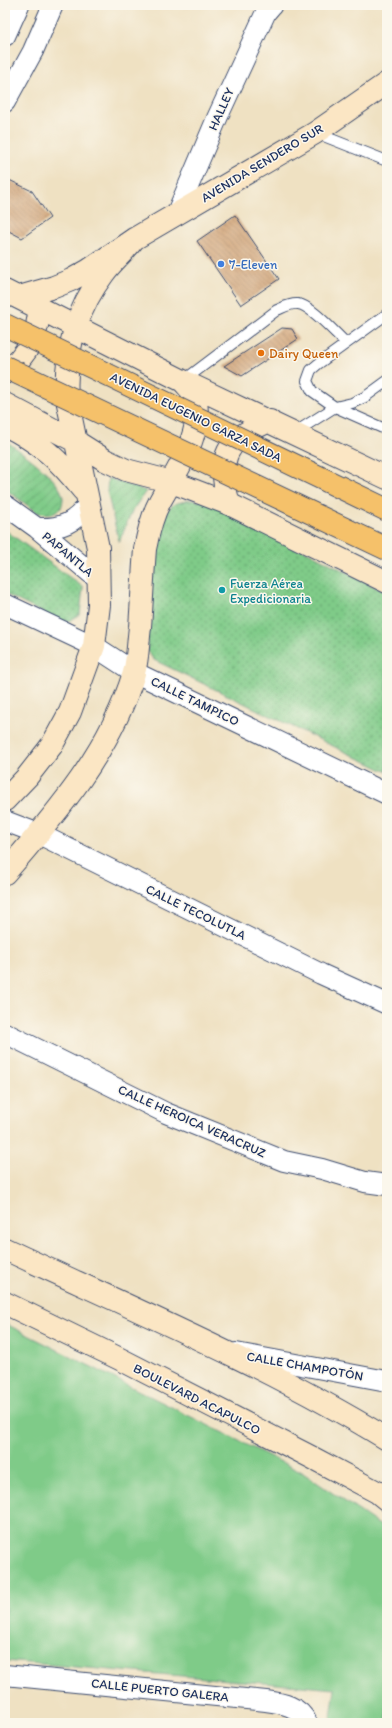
<svg xmlns="http://www.w3.org/2000/svg" width="392" height="1728" font-family="Itim,sans-serif">
  <style>
    .grass { fill: #7fcb88; stroke: #4d7d73 }
    .park { fill: url(#park-dots); stroke: #4d7d73 }
    .garden { fill: url(#garden-furrows); stroke: #4d7d73 }
    .building { fill: url(#building-back-hatch) }
    .lines { fill: none; stroke-linecap: round; stroke-linejoin: round }
    .lane-casing { stroke: #3b4a6d; stroke-width: 12 }
    .street-casing { stroke: #3b4a6d; stroke-width: 22 }
    .secondary-casing { stroke: #3b4a6d; stroke-width: 24 }
    .lane { stroke: #fff; stroke-width: 10 }
    .street { stroke: #fff; stroke-width: 20 }
    .secondary { stroke: #fbe6c4; stroke-width: 22 }
    .highway-bridge-casing { stroke: #3b4a6d; stroke-width: 24; stroke-linecap: butt }
    .highway-bridge { stroke: #f5c16b; stroke-width: 22 }
    .shop-dot { fill: #3f7fe0; stroke: #fbf7ec; stroke-width: 1.5 }
    .food-dot { fill: #e8710a; stroke: #fbf7ec; stroke-width: 1.5 }
    .culture-dot { fill: #0f9aa8; stroke: #fbf7ec; stroke-width: 1.5 }
    .labels { text-anchor: middle; dominant-baseline: central; stroke-width: 3; stroke-linejoin: round; paint-order: stroke }
    .street-label { font-size: 13px; fill: #1b2f5e; stroke: #fbf7ec }
    .shop-label { font-size: 13px; fill: #366cbe; stroke: #fbf7ec; text-anchor: start }
    .food-label { font-size: 13px; fill: #c56008; stroke: #fbf7ec; text-anchor: start }
    .culture-label { font-size: 13px; fill: #0d838f; stroke: #fbf7ec; text-anchor: start }
  </style>
  <defs>
    <pattern id="park-dots" width="8" height="8" patternUnits="userSpaceOnUse"><rect width="8" height="8" fill="#7fcb88"/><path d="M2 2h.1M6 6h.1" fill="none" stroke="#67a572" stroke-width="1.8" stroke-linecap="round"/></pattern>
    <pattern id="garden-furrows" width="10" height="10" patternUnits="userSpaceOnUse"><rect width="10" height="10" fill="#7fcb88"/><path d="M-1 1l2-2M0 10L10 0M9 11l2-2" fill="none" stroke="#67a572"/></pattern>
    <pattern id="building-back-hatch" width="6" height="6" patternUnits="userSpaceOnUse"><rect width="6" height="6" fill="#d3a87e"/><path d="M-1 5l2 2M0 0l6 6M5-1l2 2" fill="none" stroke="#aa896a"/></pattern>
  </defs>
  <rect width="100%" height="100%" fill="#fbf7ec"/>
  <filter id="ink" filterUnits="userSpaceOnUse"><feTurbulence type="fractalNoise" baseFrequency=".025" numOctaves="2"/><feDisplacementMap in="SourceGraphic" scale="8" xChannelSelector="R" yChannelSelector="G"/><feConvolveMatrix kernelMatrix="1 2 1 2 8 2 1 2 1" color-interpolation-filters="sRGB"/></filter>
  <filter id="wash" filterUnits="userSpaceOnUse"><feTurbulence type="fractalNoise" baseFrequency=".012" numOctaves="4" result="noise"/><feDisplacementMap in="SourceGraphic" scale="16" xChannelSelector="R" yChannelSelector="G"/><feGaussianBlur stdDeviation="0.9" result="paint"/><feColorMatrix in="noise" values="0 0 0 0 0 0 0 0 0 0 0 0 0 0 0 0 0 1.4 0 .05"/><feComposite in="paint" operator="in"/></filter>
  <g filter="url(#wash)">
    <rect width="100%" height="100%" fill="#efe1c2"/>
    <path class="grass" d="M6,1324L303,1473L387,1530V1723H330L335,1689L5,1661Z"/>
    <path class="park" d="M189,500L211,502L387,593V772L154,660L147,651L150,564L159,518L174,504Z
      M5,530L83,587L80,614L71,620L61,622L5,594Z"/>
    <path class="garden" d="M5,441C20,450 62,480 63,498C63,501 62,505 61,508L51,514L38,513L5,489Z
      M108,478L146,491L132,511L119,542L107,491Z"/>
    <g id="blocks">
      <path class="building" d="M5,178L32,191L50,218L22,238L5,229Z
        M235,215L279,279L241,305L197,241Z
        M282,328L292,329L298,339L242,376L224,366Z"/>
    </g>
  </g>
  <g filter="url(#ink)">
    <use href="#blocks" fill-opacity="0" stroke="#3b4a6d" stroke-width="1"/>
    <g class="lines">
      <defs>
        <path id="lane" d="M316,133L387,161
          M387,314L318,364L311,370L307,381L312,391L335,407L387,430
          M183,381L277,310C284,307 291,303 298,304C311,305 336,334 346,343
          M294,433L335,407L352,403L365,397L387,381"/>
        <path id="street" d="M5,36L19,5
          M5,102L33,51L53,5
          M176,215L218,116L266,12L272,5
          M5,505L37,528L99,580
          M37,528C62,529 74,523 89,504
          M5,604L94,646L134,672L387,794
          M5,821L39,834L321,974L387,1004
          M5,1033L166,1113L284,1161L322,1169L365,1182L387,1185
          M236,1353L387,1381
          M5,1675L266,1701C282,1703 300,1706 307,1723"/>
        <path id="secondary" d="M5,291L183,381L387,478
          M19,297L54,287L71,280L89,270L134,239L315,133L387,83
          M5,373C26,356 39,335 39,308
          M5,404L75,441L105,460L126,470L172,482L229,504L387,582
          M5,425C41,443 58,459 83,490
          M229,504C216,458 226,438 270,421
          M5,800L27,777L52,745L70,712L94,646L99,605L98,548L67,399C64,354 76,310 104,273C113,261 125,251 134,239
          M5,873C57,813 111,750 134,673C138,658 138,642 140,627C142,601 143,575 145,549C148,533 152,516 160,501C176,472 208,427 193,393C191,389 186,385 183,381
          M5,1249C133,1309 266,1365 387,1439
          M5,1303L120,1359L311,1457L377,1492L387,1500"/>
      </defs>
      <use href="#lane" class="lane-casing"/>
      <use href="#street" class="street-casing"/>
      <use href="#secondary" class="secondary-casing"/>
      <use href="#lane" class="lane"/>
      <use href="#street" class="street"/>
      <use href="#secondary" class="secondary"/>
      <defs>
        <path id="highway-bridge" d="M5,325L387,510
          M5,367L387,549"/>
      </defs>
      <use href="#highway-bridge" class="highway-bridge-casing"/>
      <use href="#highway-bridge" class="highway-bridge"/>
    </g>
  </g>
  <circle class="shop-dot" cx="221" cy="264" r="4"/>
  <circle class="food-dot" cx="261" cy="353" r="4"/>
  <circle class="culture-dot" cx="222" cy="590" r="4"/>
  <g class="labels">
    <g class="street-label">
      <text transform="translate(221 109) rotate(-66)">HALLEY</text>
      <text transform="translate(262 163) rotate(-31)">AVENIDA SENDERO SUR</text>
      <text transform="translate(196 417) rotate(26)">AVENIDA EUGENIO GARZA SADA</text>
      <text transform="translate(68 554) rotate(40)">PAPANTLA</text>
      <text transform="translate(195 701) rotate(26)">CALLE TAMPICO</text>
      <text transform="translate(196 912) rotate(26)">CALLE TECOLUTLA</text>
      <text transform="translate(192 1121) rotate(24)">CALLE HEROICA VERACRUZ</text>
      <text transform="translate(305 1366) rotate(10)">CALLE CHAMPOTÓN</text>
      <text transform="translate(197 1399) rotate(27)">BOULEVARD ACAPULCO</text>
      <text transform="translate(160 1690) rotate(6)">CALLE PUERTO GALERA</text>
    </g>
    <g class="shop-label">
      <text x="229" y="264">7-Eleven</text>
    </g>
    <g class="food-label">
      <text x="269" y="353">Dairy Queen</text>
    </g>
    <g class="culture-label">
      <text x="230" y="583">Fuerza Aérea<tspan x="230" dy="15">Expedicionaria</tspan></text>
    </g>
  </g>
  <rect width="392" height="1728" fill="none" stroke="#fbf7ec" stroke-width="20"/>
</svg>
